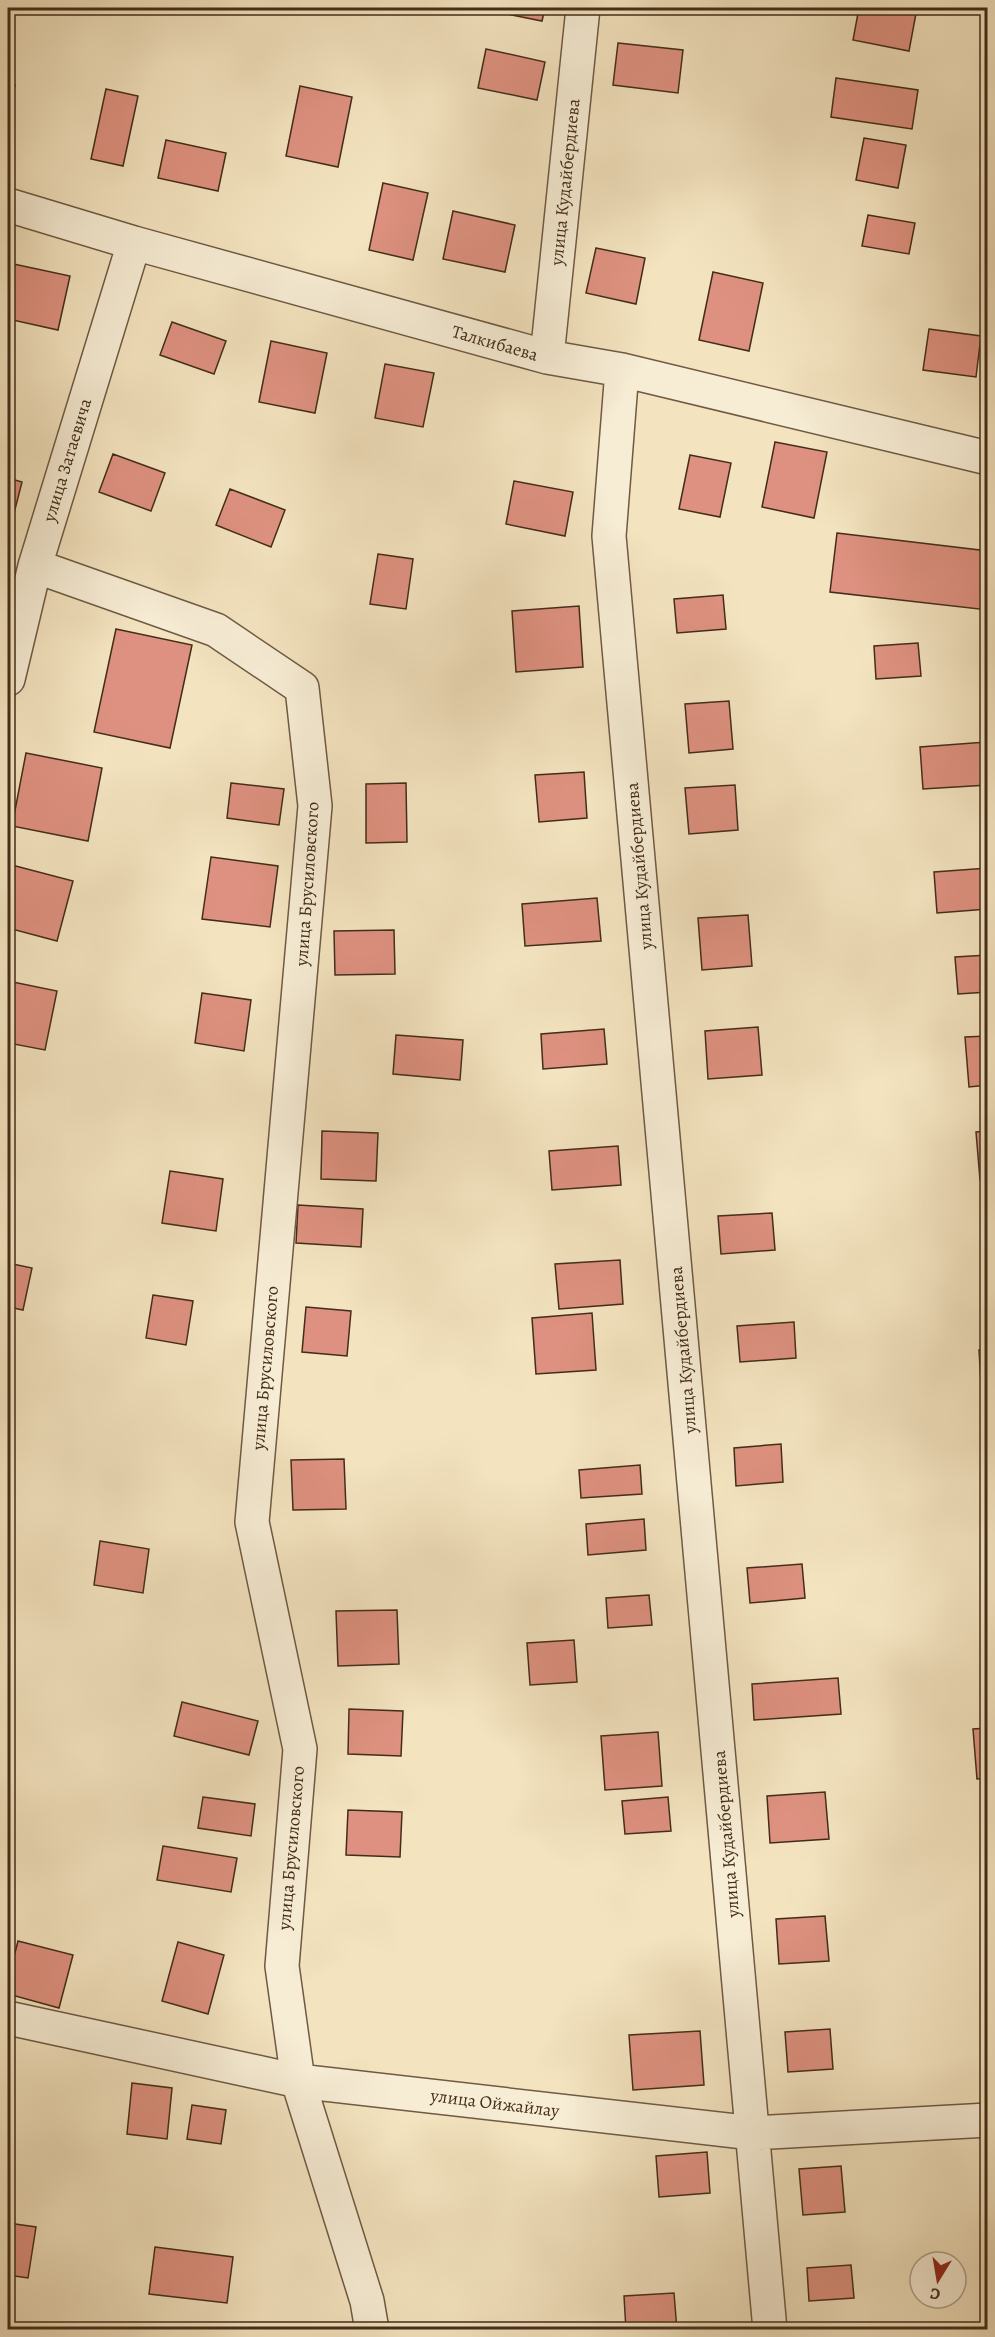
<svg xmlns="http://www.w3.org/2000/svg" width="995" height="2337" font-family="Alegreya,serif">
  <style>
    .building { fill: #de9180; stroke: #432d19; stroke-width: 1.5 }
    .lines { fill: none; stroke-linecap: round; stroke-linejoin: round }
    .minor-casing { stroke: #6f5a42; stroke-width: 36 }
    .minor { stroke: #f7edd5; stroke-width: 33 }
    .labels { text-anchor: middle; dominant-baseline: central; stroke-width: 4.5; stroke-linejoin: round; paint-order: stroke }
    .street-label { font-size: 18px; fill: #432d19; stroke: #f7edd5 }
  </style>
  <rect width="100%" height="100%" fill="#f3e3bf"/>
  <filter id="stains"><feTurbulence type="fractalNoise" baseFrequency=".00333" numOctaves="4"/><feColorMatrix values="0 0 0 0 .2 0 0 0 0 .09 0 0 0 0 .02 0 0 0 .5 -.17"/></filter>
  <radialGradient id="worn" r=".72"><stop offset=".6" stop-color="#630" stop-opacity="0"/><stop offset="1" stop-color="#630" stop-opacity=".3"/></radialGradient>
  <path class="building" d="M477,8H545L542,21Z
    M859,8H917L909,51L853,40Z
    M618,43L683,50L678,93L613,85Z
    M486,49L545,62L537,100L478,88Z
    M836,78L918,90L912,129L831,117Z
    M8,84L15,85L8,122Z
    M300,86L352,97L338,167L286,156Z
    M106,89L138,96L123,166L91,159Z
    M864,138L906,145L898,188L856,180Z
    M166,140L226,153L218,191L158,178Z
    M383,183L428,193L413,260L369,250Z
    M453,211L515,225L505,272L443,259Z
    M868,215L915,223L909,254L862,246Z
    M596,248L645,258L636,304L586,293Z
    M9,263L70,276L58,330L8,319V272Z
    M713,272L763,283L749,351L699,340Z
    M172,322L226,341L214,374L160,355Z
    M929,329L981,336L976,377L923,370Z
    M271,341L327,353L315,413L259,402Z
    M385,364L434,373L423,427L375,418Z
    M775,442L827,452L814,518L762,507Z
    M113,454L165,473L151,511L99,492Z
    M690,455L731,463L720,517L679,509Z
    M8,478L22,482L11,525L8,524Z
    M514,481L573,492L565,536L506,524Z
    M230,489L285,510L271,547L216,525Z
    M837,533L988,551V610L830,592Z
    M378,554L413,559L406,609L370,604Z
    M723,595L726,629L677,633L674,599Z
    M579,606L583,667L516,672L512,611Z
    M116,629L192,645L170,748L94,732Z
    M918,643L921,676L876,679L874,646Z
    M729,701L733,749L689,753L685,704Z
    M986,742L988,785L923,789L920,747Z
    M26,753L102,768L88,841L12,826Z
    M584,772L587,818L539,822L535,775Z
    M231,783L284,789L279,825L227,818Z
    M406,783L407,842L366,843V784Z
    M735,785L738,830L689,834L685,788Z
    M211,857L278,866L270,927L202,919Z
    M8,864L73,881L57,941L8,928Z
    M988,868V909L937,913L934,872Z
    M597,898L601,941L525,946L522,904Z
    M748,915L752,966L702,970L698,918Z
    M394,930L395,974L335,975L334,931Z
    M988,955V992L958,994L955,957Z
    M8,981L57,991L45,1050L8,1043Z
    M202,993L251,1000L244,1051L195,1043Z
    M758,1027L762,1075L708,1079L705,1031Z
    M604,1029L607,1064L543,1069L541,1034Z
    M396,1035L463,1040L460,1080L393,1074Z
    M988,1036V1085L969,1087L965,1037Z
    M322,1131L378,1133L376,1181L321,1179Z
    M988,1131V1179L980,1180L976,1132Z
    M618,1146L621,1185L552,1190L549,1151Z
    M170,1171L223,1179L216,1231L162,1223Z
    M298,1205L363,1209L361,1247L296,1243Z
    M772,1213L775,1250L721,1254L718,1216Z
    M620,1260L623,1304L559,1309L555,1264Z
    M8,1263L32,1268L23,1310L8,1307Z
    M153,1295L193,1301L186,1345L146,1338Z
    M306,1307L351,1311L347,1356L302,1352Z
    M592,1313L596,1370L536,1374L532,1318Z
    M794,1322L796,1358L740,1362L737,1326Z
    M979,1350H988V1401H982Z
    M781,1444L783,1482L736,1486L734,1448Z
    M344,1459L346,1509L293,1510L291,1460Z
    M640,1465L642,1494L581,1498L579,1470Z
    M644,1519L646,1550L588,1555L586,1524Z
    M100,1541L149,1549L143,1593L94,1585Z
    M802,1564L805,1598L750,1603L747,1568Z
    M649,1595L652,1625L608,1628L606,1598Z
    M397,1610L399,1664L338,1666L336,1611Z
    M574,1640L577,1682L530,1685L527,1643Z
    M838,1678L841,1714L754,1720L752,1684Z
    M182,1702L258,1721L249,1755L174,1736Z
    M349,1709L403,1711L401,1756L348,1754Z
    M988,1728V1778L977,1779L973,1729Z
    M658,1732L662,1786L605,1790L601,1736Z
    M825,1792L829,1839L770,1843L767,1796Z
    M203,1797L255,1804L251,1836L198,1828Z
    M668,1797L671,1831L625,1834L622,1801Z
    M348,1810L402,1812L400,1857L346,1855Z
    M163,1846L237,1858L231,1892L157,1880Z
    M825,1916L829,1961L779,1964L776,1919Z
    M18,1941L73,1955L59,2008L8,1994V1980Z
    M178,1942L224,1955L208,2014L162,2001Z
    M830,2029L833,2069L788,2072L785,2032Z
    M700,2031L704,2085L633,2090L629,2035Z
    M132,2083L172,2088L167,2139L127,2134Z
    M192,2105L226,2110L221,2144L187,2139Z
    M707,2152L710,2193L659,2197L656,2156Z
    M841,2166L845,2212L803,2215L799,2169Z
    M8,2223L36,2227L28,2278L8,2275Z
    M155,2247L233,2257L227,2303L149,2294Z
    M851,2265L854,2298L809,2301L807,2268Z
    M674,2293L677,2330H626L624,2296Z"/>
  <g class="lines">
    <defs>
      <path id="minor" d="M8,205L134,243L547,357L622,370L988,458
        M547,357L583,8
        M622,370L609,536L770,2330
        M35,566L216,630L302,688L315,806L252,1522L300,1749L282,1966L298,2081L367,2301L372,2330
        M8,679L35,566L134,243
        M8,2018L298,2081L753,2133L988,2120"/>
    </defs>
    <use href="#minor" class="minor-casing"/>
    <use href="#minor" class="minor"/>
  </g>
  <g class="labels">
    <g class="street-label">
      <text transform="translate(565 182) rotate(-84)">улица Кудайбердиева</text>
      <text transform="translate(495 343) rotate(16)">Талкибаева</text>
      <text transform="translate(67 460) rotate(-73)">улица Затаевича</text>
      <text transform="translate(639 866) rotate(-95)">улица Кудайбердиева</text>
      <text transform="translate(307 884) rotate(-86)">улица Брусиловского</text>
      <text transform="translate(683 1350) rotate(-95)">улица Кудайбердиева</text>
      <text transform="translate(265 1368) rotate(-85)">улица Брусиловского</text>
      <text transform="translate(726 1834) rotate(-95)">улица Кудайбердиева</text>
      <text transform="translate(291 1848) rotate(-85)">улица Брусиловского</text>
      <text transform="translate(495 2103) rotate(7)">улица Ойжайлау</text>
    </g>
  </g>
  <rect width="995" height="2337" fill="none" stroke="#f3e3bf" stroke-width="30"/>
  <rect x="9" y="9" width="977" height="2319" fill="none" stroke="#432d19" stroke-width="3"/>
  <rect x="15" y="15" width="965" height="2307" fill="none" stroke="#432d19" stroke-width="1.5"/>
  <g transform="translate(938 2280) rotate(191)"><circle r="28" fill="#f7edd5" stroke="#afa08a" stroke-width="1.5"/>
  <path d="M0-4.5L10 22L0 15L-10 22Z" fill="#8f2418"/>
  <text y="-9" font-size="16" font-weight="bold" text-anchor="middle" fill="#432d19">С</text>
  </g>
  <rect width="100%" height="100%" filter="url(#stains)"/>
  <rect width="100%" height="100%" fill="url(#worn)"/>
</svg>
